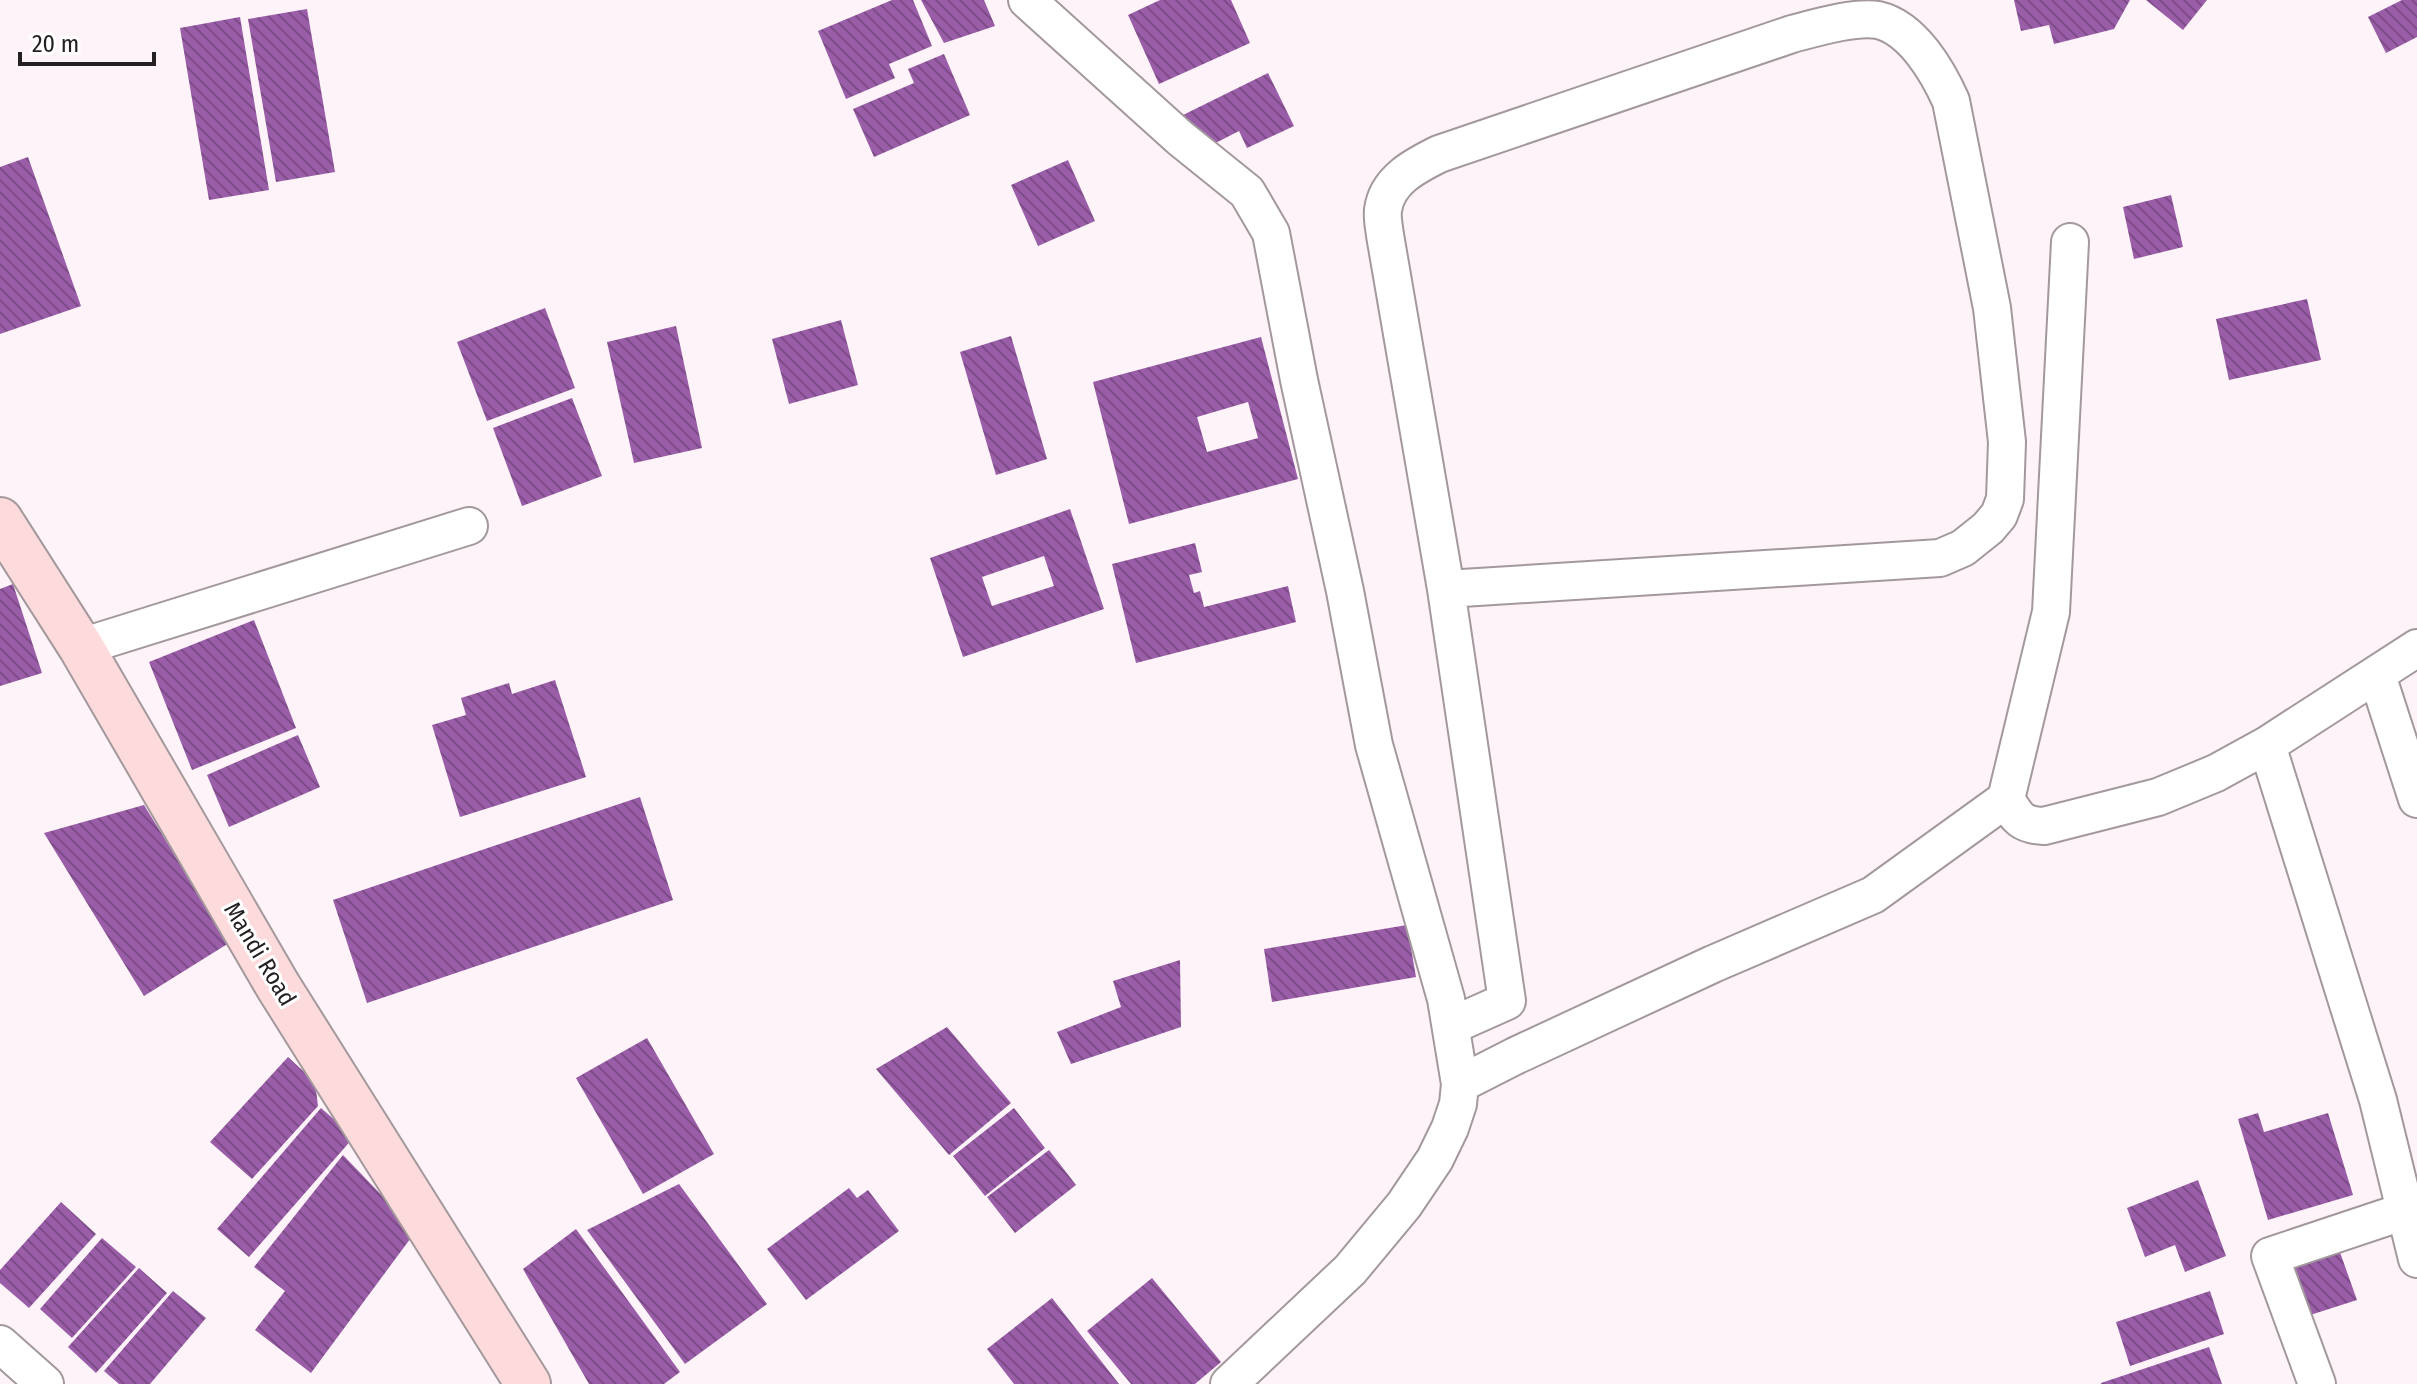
<svg xmlns="http://www.w3.org/2000/svg" width="2417" height="1384" font-family="'Fira Sans Condensed',sans-serif">
  <style>
    .building { fill: url(#building-back-hatch); fill-rule: evenodd }
    .lines { fill: none; stroke-linecap: round; stroke-linejoin: round }
    .street-casing { stroke: #a3999d; stroke-width: 40 }
    .secondary-casing { stroke: #a3999d; stroke-width: 48 }
    .street { stroke: #fff; stroke-width: 36 }
    .secondary { stroke: #fddbdc; stroke-width: 44 }
    .labels { text-anchor: middle; dominant-baseline: central; stroke-width: 6; stroke-linejoin: round; paint-order: stroke }
    .street-label { font-size: 24px; fill: #252123; stroke: #fff }
  </style>
  <defs>
    <pattern id="building-back-hatch" width="6" height="6" patternUnits="userSpaceOnUse" patternTransform="scale(2)"><rect width="6" height="6" fill="#9a5da8"/><path d="M-1 5l2 2M0 0l6 6M5-1l2 2" fill="none" stroke="#7d4c88"/></pattern>
  </defs>
  <rect width="100%" height="100%" fill="#fef3f8"/>
  <path class="building" d="M892,0H913L932,46L889,64L895,78L846,99L818,31Z
    M921,0H984L995,26L944,43Z
    M1160,0H1231L1250,43L1159,84L1128,15Z
    M2014,0H2130L2114,29L2054,44L2049,25L2021,31Z
    M2146,0H2207L2183,30Z
    M2402,0H2417V37L2386,53L2368,17Z
    M307,9L335,172L276,182L248,19Z
    M240,17L269,190L209,200L180,28Z
    M944,54L970,115L874,157L853,109L914,83L908,69Z
    M1268,73L1294,126L1247,148L1239,131L1198,152L1181,116Z
    M28,157L81,306L0,334V167Z
    M1068,160L1095,221L1038,246L1011,185Z
    M2171,195L2183,247L2134,259L2123,207Z
    M2307,299L2321,360L2229,380L2216,319Z
    M545,308L575,388L487,421L457,342Z
    M841,320L858,385L789,404L772,339Z
    M676,326L702,448L634,463L607,342Z
    M1011,336L1047,459L996,475L960,352Z
    M1261,337L1298,479L1129,524L1093,382ZM1248,402L1258,438L1207,452L1197,417Z
    M572,398L602,476L522,506L493,428Z
    M1070,509L1104,609L963,657L930,558ZM1044,556L1054,586L992,606L982,577Z
    M1195,543L1202,572L1189,575L1194,593L1200,591L1204,607L1288,586L1296,622L1136,663L1112,564Z
    M13,584L42,673L0,686V589Z
    M254,620L296,728L192,770L149,662Z
    M555,680L586,777L460,817L432,725L466,715L461,698L509,683L512,694Z
    M298,735L320,787L229,827L207,775Z
    M640,797L673,900L367,1003L333,900Z
    M144,805L229,943L144,996L44,833Z
    M1407,925L1416,977L1272,1002L1264,949Z
    M1180,960L1181,1027L1071,1064L1057,1032L1121,1007L1113,981Z
    M947,1027L1011,1103L949,1155L876,1069Z
    M647,1038L714,1154L643,1194L576,1078Z
    M288,1057L315,1082L318,1106L252,1179L210,1142Z
    M321,1108L354,1137L249,1257L217,1229Z
    M1014,1108L1045,1148L985,1196L953,1156Z
    M2258,1113L2264,1132L2328,1113L2353,1195L2268,1220L2238,1119Z
    M1049,1150L1076,1185L1015,1233L987,1197Z
    M343,1155L416,1231L311,1373L255,1330L285,1291L254,1267Z
    M2198,1180L2226,1256L2185,1272L2175,1245L2145,1257L2127,1208Z
    M679,1184L767,1304L685,1364L587,1230Z
    M849,1188L857,1198L868,1190L899,1231L806,1300L767,1249Z
    M61,1202L96,1234L29,1308L0,1283V1270Z
    M576,1229L680,1372L664,1384H589L523,1269Z
    M102,1238L136,1267L72,1338L40,1309Z
    M2337,1244L2357,1300L2304,1317L2286,1264Z
    M139,1268L167,1293L96,1373L68,1347Z
    M1152,1278L1221,1362L1195,1384H1131L1087,1331Z
    M173,1291L206,1318L150,1384H119L104,1371Z
    M2210,1291L2224,1334L2130,1366L2116,1322Z
    M1052,1298L1119,1384H1014L987,1349Z
    M2209,1347L2222,1384H2101V1383Z"/>
  <g class="lines">
    <defs>
      <path id="street" d="M1027,0L1180,138L1247,192L1271,233L1299,380L1345,591L1374,745L1446,999L1460,1084L1458,1104L1450,1128L1435,1159L1404,1205L1350,1270L1229,1384
        M1446,589L1940,558L1963,548L1988,528L1999,515L2005,499L2007,442L1992,308L1951,101C1938,72 1913,28 1878,20C1855,16 1815,28 1792,34L1439,154C1415,166 1387,180 1383,210C1382,218 1384,227 1385,235L1446,589L1507,1001L1451,1026
        M81,647L469,526
        M2377,675L2417,799
        M2267,745L2378,1100L2417,1259
        M2006,799C2017,818 2021,825 2044,826L2158,797L2216,773L2267,745L2417,648
        M1460,1084L1515,1056L1713,964L1873,895L2006,799L2051,612L2070,242
        M0,1344L45,1384
        M2317,1384L2270,1256L2405,1211"/>
      <path id="secondary" d="M0,520L81,647L278,986L528,1384"/>
    </defs>
    <use href="#street" class="street-casing"/>
    <use href="#secondary" class="secondary-casing"/>
    <use href="#street" class="street"/>
    <use href="#secondary" class="secondary"/>
  </g>
  <g class="labels">
    <g class="street-label">
      <text transform="translate(260 954) rotate(59)">Mandi Road</text>
    </g>
  </g>
  <path d="M20 52v12h134v-12" fill="none" stroke="#252123" stroke-width="4"/>
  <text x="32" y="52" font-size="24" fill="#252123" stroke="#ffffff" stroke-width="6" paint-order="stroke">20 m</text>
</svg>
